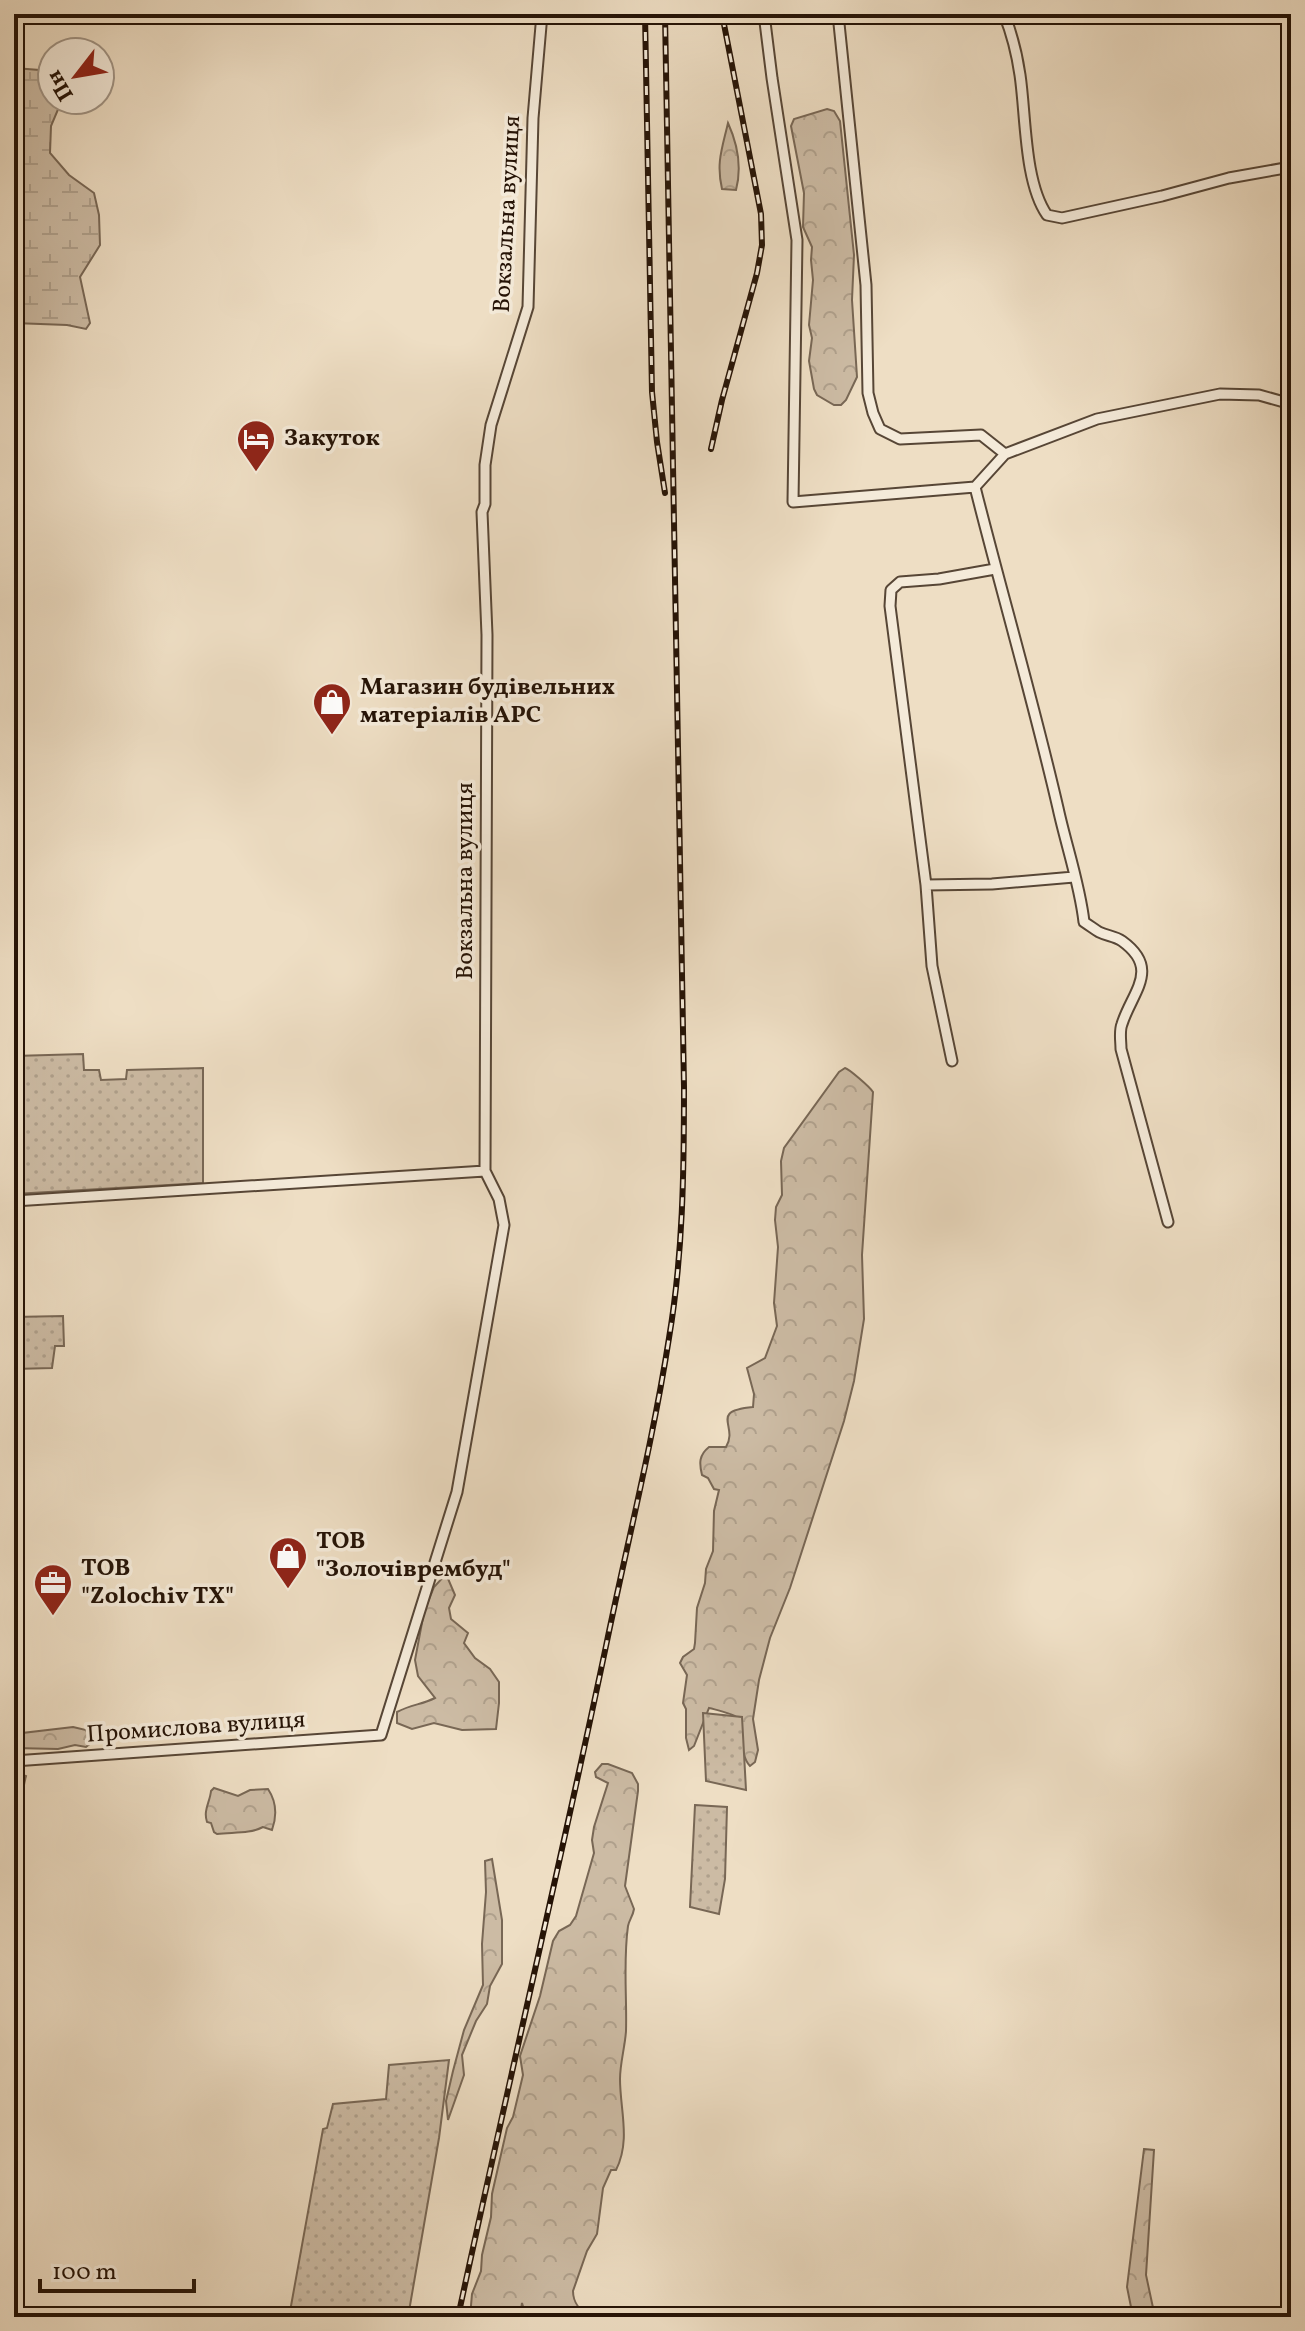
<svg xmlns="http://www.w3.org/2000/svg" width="1305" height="2331" font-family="Vollkorn,serif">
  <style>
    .forest { fill: url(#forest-crowns); stroke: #786755; stroke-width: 2 }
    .wetland { fill: url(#wetland-marsh); stroke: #786755; stroke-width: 2 }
    .garden { fill: url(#garden-dots); stroke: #786755; stroke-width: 2 }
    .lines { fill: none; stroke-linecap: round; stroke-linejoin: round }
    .street-casing { stroke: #574636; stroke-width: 13 }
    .street { stroke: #f4ead9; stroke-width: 9 }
    .rail-casing { stroke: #251306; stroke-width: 6 }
    .rail { stroke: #f4ead9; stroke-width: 3; stroke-dasharray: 9; stroke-linecap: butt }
    .labels { text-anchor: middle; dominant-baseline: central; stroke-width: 7; stroke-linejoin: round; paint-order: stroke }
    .street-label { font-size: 24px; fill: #251306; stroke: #f4ead9 }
    .poi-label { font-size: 24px; font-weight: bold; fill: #251306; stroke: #f4ead9; text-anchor: start }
  </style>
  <defs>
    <pattern id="forest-crowns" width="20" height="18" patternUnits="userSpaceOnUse" patternTransform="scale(2)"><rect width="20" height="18" fill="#ccbba4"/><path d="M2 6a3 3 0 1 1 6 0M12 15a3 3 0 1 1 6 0" fill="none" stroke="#afa08c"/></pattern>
    <pattern id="wetland-marsh" width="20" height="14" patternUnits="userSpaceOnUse" patternTransform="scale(2)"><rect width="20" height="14" fill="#ccbba4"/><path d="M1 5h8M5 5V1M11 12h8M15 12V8" fill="none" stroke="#afa08c"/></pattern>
    <pattern id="garden-dots" width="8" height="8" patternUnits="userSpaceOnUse" patternTransform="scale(2)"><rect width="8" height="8" fill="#ccbba4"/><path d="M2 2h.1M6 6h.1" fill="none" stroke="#afa08c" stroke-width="1.8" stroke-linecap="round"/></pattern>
  </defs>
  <rect width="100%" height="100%" fill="#eedec4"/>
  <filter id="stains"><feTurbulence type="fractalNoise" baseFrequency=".0025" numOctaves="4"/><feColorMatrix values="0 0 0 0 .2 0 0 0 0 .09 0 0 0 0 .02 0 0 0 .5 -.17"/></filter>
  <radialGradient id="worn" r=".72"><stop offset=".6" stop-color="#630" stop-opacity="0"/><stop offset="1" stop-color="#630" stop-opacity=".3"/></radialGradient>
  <path class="forest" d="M827,109L834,111L840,121L854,255L852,300L857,377L846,400L841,405H834L817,395L814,389L809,361L812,338L809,325L813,280L811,260L812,247L803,227L804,193L791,126L794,119Z
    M728,123C738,145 742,167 736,190L722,189C716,163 722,149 728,123Z
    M845,1068C849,1069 870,1087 873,1092L862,1255L864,1319L854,1381L844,1421L790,1588L770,1638L759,1680L753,1719L758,1750L755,1762L750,1766C738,1754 743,1721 735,1716C732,1714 714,1709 709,1708L694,1746L689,1750L686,1738V1709L683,1703L687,1675L680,1663L683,1657L694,1649L695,1643L697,1608L705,1583L706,1569L713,1551L714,1511L719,1490L714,1489L708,1478L702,1475C699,1463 699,1455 709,1447H726C739,1426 708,1411 753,1407L754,1394L747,1368L765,1358L777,1326L774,1303L778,1247L775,1220L776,1207L782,1195L781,1161L784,1148L839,1072Z
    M446,1574L455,1595L449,1608L451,1619L468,1633L464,1643L475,1658L490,1669L499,1682V1703L496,1729L462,1730L434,1723L412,1729L397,1723V1712C412,1704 421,1705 435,1698L418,1676L415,1660L424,1612L434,1587Z
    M73,1727L86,1730L91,1743L86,1747L75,1745L58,1749L14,1748V1734Z
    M602,1764H608L632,1773L638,1784V1791L625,1886L634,1909C633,1916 629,1920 628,1926C623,1961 627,1996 626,2031C625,2047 620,2063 620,2079C620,2110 631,2140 616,2170H611L603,2188L597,2234L587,2251L573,2291C573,2303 581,2312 591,2317H526L522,2303L520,2317H470L472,2294L481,2271L482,2255L491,2217L492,2194L507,2128L513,2117L523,2075L520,2056L540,1996L553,1941L559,1931L570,1925L576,1916L594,1853L592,1840L594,1827L608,1783L596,1777L595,1772Z
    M18,1773L26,1776C21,1794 21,1813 17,1831H14V1774Z
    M214,1788L238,1796L250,1790L268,1789C276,1801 277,1816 272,1830L263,1827C250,1834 233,1832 217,1834L214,1832L211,1823L207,1822C203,1810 210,1802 211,1791Z
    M492,1859L502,1920V1964L490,1986L487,2004L476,2021L462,2055L464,2075L448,2120L446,2101L453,2071L464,2030L483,1985L482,1944L486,1892L485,1861Z
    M1144,2149L1154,2150L1146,2275L1155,2317H1133L1127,2287Z"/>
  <path class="wetland" d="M14,68L52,71V100H62L51,126L50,153L69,175L94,193L99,215L100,245L80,277L90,323L86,329L67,325L14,323Z"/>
  <path class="garden" d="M83,1054L84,1070H99L101,1080L126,1079L127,1070L203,1068V1183L14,1194V1056Z
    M63,1316L64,1346H55L52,1368L14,1369V1317Z
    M703,1713L742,1717L746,1790L706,1781Z
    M695,1805L727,1807L725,1879L719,1914L690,1907Z
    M449,2060L439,2138L408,2317H289L323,2129L327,2128L333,2104L386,2099L389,2065Z"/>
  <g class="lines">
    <defs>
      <path id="street" d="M764,14L772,78L797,240L793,502L975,487L1005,454L981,435L900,439L880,429L873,413L868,393L866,285L838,14
        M1004,14C1012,34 1017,54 1020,75C1026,115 1024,182 1047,215L1062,218L1162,196L1229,178L1291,167
        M1005,454L1097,419L1220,394L1259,395L1291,404
        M975,487C1002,594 1033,700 1058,808C1066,845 1080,885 1084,922C1089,925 1094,929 1099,932C1107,936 1115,936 1122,941C1161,969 1132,992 1122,1024C1119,1031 1121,1041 1121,1049L1168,1222
        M926,885L992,884L1074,877
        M952,1061L932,966L926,885L890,606L891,590L900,582L939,579L995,569
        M14,1201L485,1171
        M14,1761L381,1735L457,1492L504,1225L499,1199L485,1171L487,635L482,512L485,504V465L491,425L528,307L533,118L542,14"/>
    </defs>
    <use href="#street" class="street-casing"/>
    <use href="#street" class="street"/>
    <defs>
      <path id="rail" d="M645,14L652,392L657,442L665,493
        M711,449L722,400L757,273L762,245L761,214L722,14
        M458,2317C506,2093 559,1870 606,1646C627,1544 653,1441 669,1338C683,1255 684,1171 684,1087L665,14"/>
    </defs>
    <use href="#rail" class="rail-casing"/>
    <use href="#rail" class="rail"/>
  </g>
  <defs>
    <symbol id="hotel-pin" viewBox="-11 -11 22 30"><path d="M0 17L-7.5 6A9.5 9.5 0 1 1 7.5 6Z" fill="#8f2418" stroke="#f4ead9"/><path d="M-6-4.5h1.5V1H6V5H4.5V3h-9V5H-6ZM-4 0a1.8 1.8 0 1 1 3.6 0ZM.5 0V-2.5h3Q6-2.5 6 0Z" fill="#fff"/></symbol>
    <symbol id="shop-pin" viewBox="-11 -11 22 30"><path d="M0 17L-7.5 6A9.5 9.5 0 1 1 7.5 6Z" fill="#8f2418" stroke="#f4ead9"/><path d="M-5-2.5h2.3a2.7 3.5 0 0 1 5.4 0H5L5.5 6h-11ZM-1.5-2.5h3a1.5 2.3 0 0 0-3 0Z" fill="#fff"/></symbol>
    <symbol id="office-pin" viewBox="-11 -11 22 30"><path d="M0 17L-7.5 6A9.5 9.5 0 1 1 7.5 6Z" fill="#8f2418" stroke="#f4ead9"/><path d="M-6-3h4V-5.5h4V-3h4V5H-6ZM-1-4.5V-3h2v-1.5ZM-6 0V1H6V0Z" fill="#fff"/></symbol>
  </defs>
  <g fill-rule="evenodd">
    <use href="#hotel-pin" x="234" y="417" width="44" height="60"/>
    <use href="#shop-pin" x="310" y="680" width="44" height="60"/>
    <use href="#shop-pin" x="266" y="1534" width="44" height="60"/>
    <use href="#office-pin" x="31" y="1561" width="44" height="60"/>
  </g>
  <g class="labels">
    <g class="street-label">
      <text transform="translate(508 214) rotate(-87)">Вокзальна вулиця</text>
      <text transform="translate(466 881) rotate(-90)">Вокзальна вулиця</text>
      <text transform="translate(196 1728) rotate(-4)">Промислова вулиця</text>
    </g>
    <g class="poi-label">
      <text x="284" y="439">Закуток</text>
      <text x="360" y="688">Магазин будівельних<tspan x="360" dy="28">матеріалів APC</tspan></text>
      <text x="316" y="1542">ТОВ<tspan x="316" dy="28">"Золочіврембуд"</tspan></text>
      <text x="81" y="1569">ТОВ<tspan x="81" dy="28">"Zolochiv TX"</tspan></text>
    </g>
  </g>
  <rect width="1305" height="2331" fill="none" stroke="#eedec4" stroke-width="48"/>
  <rect x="16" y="16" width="1273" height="2299" fill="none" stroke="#251306" stroke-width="4"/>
  <rect x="24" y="24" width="1257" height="2283" fill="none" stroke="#251306" stroke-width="2"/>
  <g transform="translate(76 76) rotate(239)"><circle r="38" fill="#f4ead9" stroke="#a19485" stroke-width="2"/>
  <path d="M0-6L14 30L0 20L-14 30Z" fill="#8f2418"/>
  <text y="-12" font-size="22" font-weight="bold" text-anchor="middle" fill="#251306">Пн</text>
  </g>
  <path d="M40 2279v12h154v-12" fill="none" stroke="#251306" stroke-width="4"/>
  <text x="52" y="2279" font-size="24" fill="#251306" stroke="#f4ead9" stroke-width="6" paint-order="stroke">100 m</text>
  <rect width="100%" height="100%" filter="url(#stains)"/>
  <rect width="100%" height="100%" fill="url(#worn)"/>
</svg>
